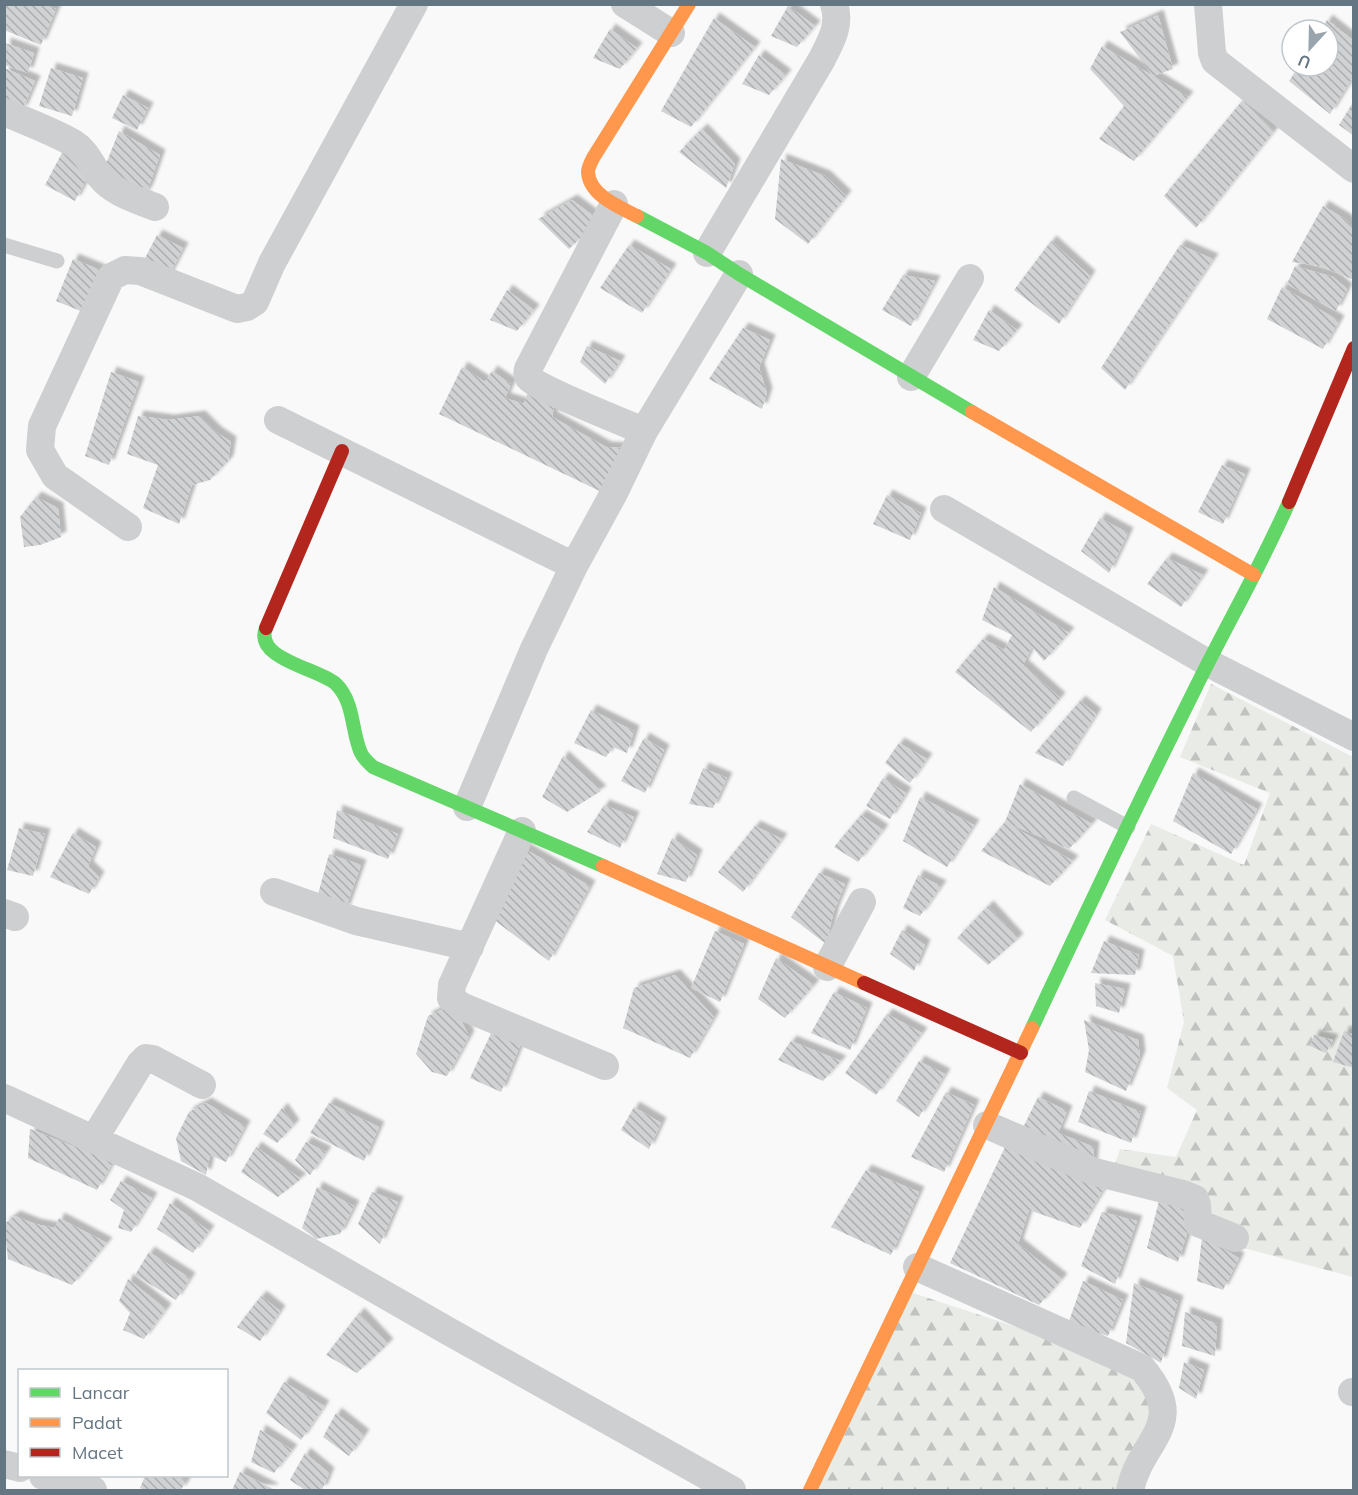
<svg xmlns="http://www.w3.org/2000/svg" width="1358" height="1495" font-family="Mulish,sans-serif">
  <style>
    .forest { fill: url(#forest-firs) }
    .building { fill: url(#building-back-hatch); filter: url(#shadow) }
    .lines { fill: none; stroke-linecap: round; stroke-linejoin: round }
    .lane { stroke: #cecfd0; stroke-width: 15 }
    .street { stroke: #cecfd0; stroke-width: 28 }
    .fast { stroke: #63d668; stroke-width: 14 }
    .slow { stroke: #ff974d; stroke-width: 14 }
    .jam { stroke: #b3261e; stroke-width: 14 }
  </style>
  <defs>
    <pattern id="forest-firs" width="22" height="20" patternUnits="userSpaceOnUse" patternTransform="scale(1.5)"><rect width="22" height="20" fill="#e8ebe6"/><path d="M5 1l3.5 6h-7zM16 11l3.5 6h-7z" fill="#c0c3c0"/></pattern>
    <pattern id="building-back-hatch" width="6" height="6" patternUnits="userSpaceOnUse" patternTransform="scale(1.5)"><rect width="6" height="6" fill="#d0d2d3"/><path d="M-1 5l2 2M0 0l6 6M5-1l2 2" fill="none" stroke="#acafb1"/></pattern>
    <filter id="shadow"><feDropShadow dx="5.5" dy="-5.5" stdDeviation="1.5" flood-color="#0004"/></filter>
  </defs>
  <rect width="100%" height="100%" fill="#f9f9f9"/>
  <path class="forest" d="M1211,684L1353,757V1277L1202,1237L1194,1196L1111,1176L1120,1149L1176,1157L1197,1110L1167,1088L1184,1022L1173,956L1105,920L1151,824L1244,865L1270,793L1180,757Z
    M907,1291L1114,1359L1140,1371L1162,1415L1128,1490H807Z"/>
  <path class="building" d="M4,5H44L56,9L41,45L4,30Z
    M788,6L815,26L797,47L771,36Z
    M1158,15L1173,69L1153,76L1188,97L1134,161L1099,139L1124,106L1090,69L1102,46L1153,76L1120,32Z
    M714,18L755,47L691,127L661,111Z
    M1327,20L1354,41V75L1330,114L1289,81L1299,66H1328V30H1321Z
    M610,29L637,48L620,69L593,58Z
    M5,43L34,53L28,73L5,65Z
    M759,55L786,75L769,95L742,84Z
    M4,68L35,81L22,111L4,104Z
    M51,68L83,78L72,116L39,106Z
    M123,95L148,108L137,130L112,118Z
    M1242,101L1274,131L1196,228L1164,196Z
    M1354,101V136L1339,125Z
    M702,129L735,164L726,188L679,152Z
    M119,131L160,155L148,189L143,197L104,169Z
    M63,151L93,167L75,201L45,185Z
    M781,159L825,176L846,196L808,244L775,219Z
    M572,200L599,220L569,249L538,219Z
    M1323,206L1345,219L1354,230V280L1320,266L1292,262Z
    M157,235L183,248L167,279L141,266Z
    M1051,241L1090,276L1059,324L1014,290Z
    M629,245L671,269L642,313L600,288Z
    M1180,245L1213,259L1125,390L1101,368Z
    M73,259L100,270L83,312L56,301Z
    M1295,266L1333,277L1347,289L1336,311L1287,284Z
    M903,275L935,281L911,326L882,310Z
    M1282,287L1339,321L1323,349L1267,319Z
    M507,290L534,310L517,331L490,320Z
    M989,310L1017,330L999,351L973,340Z
    M743,328L770,340L759,368L767,393L762,409L709,379Z
    M587,346L620,361L605,384L580,362Z
    M462,367L485,382L492,371L511,384L505,398L524,404L529,388L555,401L552,417L606,447L625,448L610,496L439,414Z
    M111,372L139,382L109,465L85,456Z
    M138,416L169,420L200,416L216,432L231,442L228,461L210,480L192,485L179,524L143,508L158,465L127,454Z
    M1222,465L1245,474L1223,524L1198,512Z
    M887,495L921,513L910,540L873,524Z
    M36,497L58,508L61,537L40,545L24,547L20,517Z
    M1100,518L1128,533L1109,573L1081,551Z
    M1167,558L1203,575L1181,607L1147,584Z
    M994,587L1069,633L1044,661L1032,647L1023,665L1060,698L1031,732L955,672L983,639L1004,650L1012,635L982,620Z
    M1080,701L1096,714L1063,766L1035,753Z
    M591,710L634,731L627,753L613,747L606,757L574,743Z
    M644,738L664,750L645,793L621,781Z
    M899,743L927,759L910,783L885,763Z
    M563,756L601,791L567,812L542,797Z
    M703,768L727,778L713,808L689,804Z
    M1193,773L1257,809L1231,854L1173,821Z
    M883,778L906,793L890,819L866,806Z
    M1020,784L1092,824L1069,849L1005,822L1073,861L1050,886L981,851L1005,822Z
    M920,797L974,825L947,867L903,841Z
    M604,805L634,817L620,848L587,832Z
    M337,810L398,834L388,859L333,838Z
    M861,815L883,830L858,862L834,847Z
    M755,826L782,839L743,892L718,872Z
    M19,828L45,834L33,876L7,870Z
    M73,833L96,847L88,866L99,877L89,894L50,877Z
    M672,838L697,855L686,882L657,874Z
    M523,848L590,886L549,961L490,917Z
    M329,854L361,865L345,910L315,905Z
    M819,873L845,884L834,911L826,944L791,917Z
    M918,875L941,886L920,916L903,908Z
    M988,906L1018,939L988,965L957,938Z
    M902,930L925,945L914,971L890,954Z
    M715,931L744,944L720,1002L691,988Z
    M1104,941L1139,955L1135,975L1091,973Z
    M776,958L814,985L785,1018L758,999Z
    M675,975L714,1017L690,1058L623,1028L634,988Z
    M1095,983L1125,989L1119,1013L1096,1006Z
    M834,992L867,1008L850,1050L811,1033Z
    M453,1005L469,1036L447,1076L432,1072L416,1054L428,1016Z
    M887,1014L922,1033L876,1095L845,1073Z
    M1084,1020L1138,1040L1140,1056L1126,1091L1085,1072L1089,1050Z
    M494,1027L523,1038L501,1092L470,1078Z
    M1344,1031L1354,1035V1068L1333,1062Z
    M1314,1035L1333,1040L1326,1053L1310,1046Z
    M791,1041L841,1061L823,1081L778,1060Z
    M919,1061L945,1074L919,1117L896,1101Z
    M1089,1091L1141,1112L1131,1143L1078,1122Z
    M946,1092L974,1105L944,1172L911,1157Z
    M1038,1097L1067,1111L1058,1133L1094,1147L1092,1169L1019,1136Z
    M206,1103L245,1126L226,1162L210,1155L206,1175L181,1161L176,1138L189,1112Z
    M329,1103L379,1127L364,1161L310,1133Z
    M634,1107L661,1123L649,1149L621,1130Z
    M282,1108L294,1125L277,1143L263,1134Z
    M30,1129L113,1162L97,1190L28,1158Z
    M306,1142L326,1152L310,1175L295,1160Z
    M1006,1145L1106,1185L1080,1228L1029,1210L1018,1244L1062,1279L1039,1305L950,1263Z
    M256,1147L301,1179L278,1197L241,1172Z
    M866,1170L919,1192L891,1255L831,1227Z
    M121,1181L152,1198L131,1232L118,1228L124,1210L110,1200Z
    M317,1187L354,1206L340,1234L316,1239L302,1228Z
    M372,1192L398,1202L380,1244L358,1224Z
    M1159,1201L1194,1212L1178,1262L1147,1248Z
    M170,1203L209,1231L193,1253L157,1229Z
    M1102,1212L1137,1221L1115,1284L1081,1266Z
    M15,1216L35,1224L55,1228L59,1218L107,1243L72,1285L8,1259L4,1224Z
    M1202,1237L1239,1258L1223,1290L1197,1281Z
    M149,1252L190,1278L176,1300L135,1275Z
    M128,1279L166,1309L144,1339L123,1330L130,1313L119,1301Z
    M1083,1281L1123,1300L1108,1336L1068,1324Z
    M1134,1283L1178,1301L1161,1363L1126,1343Z
    M261,1296L280,1311L260,1341L237,1327Z
    M1185,1312L1217,1324L1215,1356L1182,1346Z
    M359,1313L388,1344L357,1373L326,1355Z
    M1184,1362L1204,1370L1196,1399L1179,1388Z
    M284,1382L324,1406L301,1440L266,1413Z
    M336,1413L364,1435L349,1456L323,1437Z
    M260,1430L292,1450L274,1473L251,1462Z
    M305,1453L329,1473L322,1490H305L290,1480Z
    M240,1472L273,1489L272,1490H232Z
    M145,1476H178L186,1481L181,1490H144L140,1488Z"/>
  <g class="lines">
    <path class="lane" d="M4,245L57,261
      M1074,798L1128,827"/>
    <path class="street" d="M625,4L671,33
      M1208,4L1212,53L1215,61L1354,169
      M4,112C27,122 52,131 73,143C86,151 90,163 99,175C113,193 135,199 155,207
      M614,204L528,369C527,373 527,374 529,378C535,387 627,424 644,431
      M707,253L822,59C831,41 841,25 834,4
      M911,377L970,278
      M278,420L574,566
      M944,509L1208,663L1354,737
      M128,527L55,476L40,450L42,426L111,277L125,270L140,271L237,309L247,307L255,302L272,263L414,4
      M467,807L534,649L574,566L614,493L644,431L739,274
      M522,831L452,985L451,998L461,1006L605,1066
      M274,892L356,921L470,947
      M4,913L15,917
      M827,967L862,902
      M4,1098L197,1187L448,1331L732,1490
      M987,1125L1095,1172L1183,1194L1195,1199L1197,1205L1198,1223L1235,1238
      M94,1139L140,1064L146,1058L153,1059L202,1085
      M917,1267L1142,1368C1190,1425 1141,1438 1130,1490
      M1352,1392H1354
      M4,1464L20,1468
      M43,1476L93,1490"/>
    <path class="fast" d="M637,216L707,253L739,274L972,412
      M266,628C253,659 320,669 336,684C355,703 351,731 361,753C363,758 369,763 373,767L603,866
      M1032,1028C1085,914 1139,801 1195,689C1226,626 1261,566 1289,502"/>
    <path class="slow" d="M637,216C619,207 589,195 588,172C588,168 591,162 593,158L689,4
      M972,412L1254,575
      M603,866L864,983
      M810,1490L1032,1028"/>
    <path class="jam" d="M1289,502L1354,348
      M266,628L342,451
      M864,983L1021,1053"/>
  </g>
  <rect width="1358" height="1495" fill="none" stroke="#657683" stroke-width="12"/>
  <rect x="18" y="1369" width="210" height="108" fill="#ffffff" stroke="#c1c8cd" stroke-width="1.5"/>
  <rect x="30" y="1388" width="30" height="9" fill="#63d668" stroke="#c1c8cd" stroke-width="1.5"/>
  <text x="72" y="1399" font-size="18" fill="#657683">Lancar</text>
  <rect x="30" y="1418" width="30" height="9" fill="#ff974d" stroke="#c1c8cd" stroke-width="1.5"/>
  <text x="72" y="1429" font-size="18" fill="#657683">Padat</text>
  <rect x="30" y="1448" width="30" height="9" fill="#b3261e" stroke="#c1c8cd" stroke-width="1.5"/>
  <text x="72" y="1459" font-size="18" fill="#657683">Macet</text>
  <g transform="translate(1310 48) rotate(202)"><circle r="28" fill="#ffffff" stroke="#c1c8cd" stroke-width="1.5"/>
  <path d="M0-4.5L10 22L0 15L-10 22Z" fill="#99a4ac"/>
  <text y="-9" font-size="16" font-weight="bold" text-anchor="middle" fill="#657683">U</text>
  </g>
</svg>
